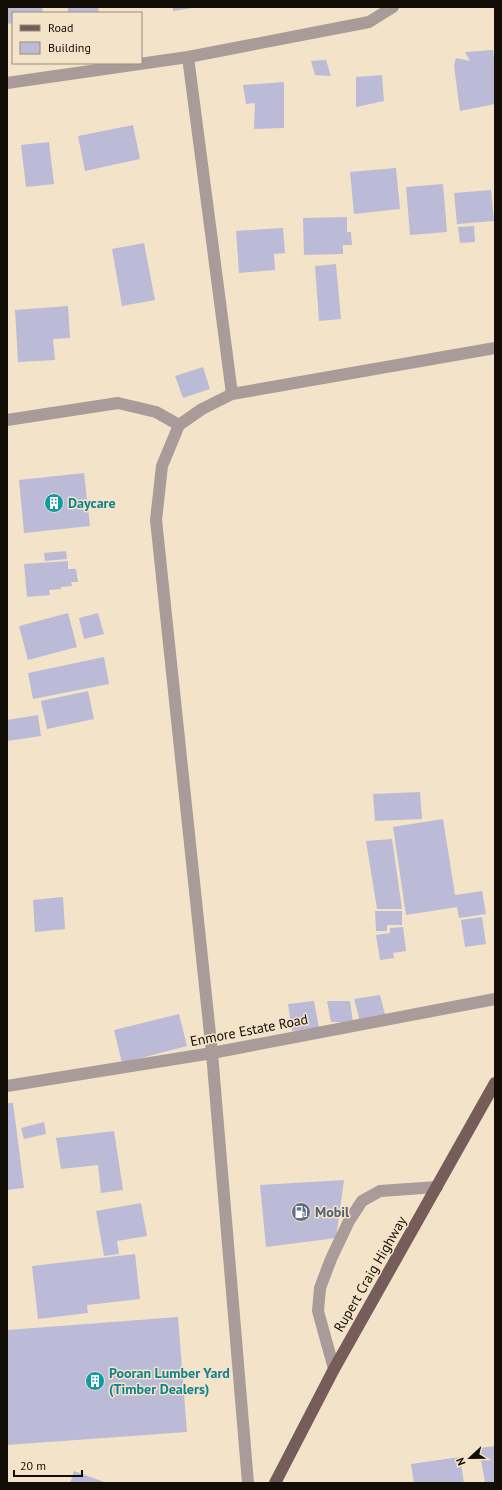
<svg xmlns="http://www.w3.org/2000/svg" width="502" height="1490" font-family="'PT Sans',sans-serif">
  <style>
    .building { fill: #bcbbd7 }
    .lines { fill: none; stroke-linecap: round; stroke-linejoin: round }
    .lane { stroke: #a99b99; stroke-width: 12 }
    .street { stroke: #a99b99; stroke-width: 12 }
    .primary { stroke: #765d5a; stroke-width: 12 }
    .labels { text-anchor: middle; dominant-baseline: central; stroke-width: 3; stroke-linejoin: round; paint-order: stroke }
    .culture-label { font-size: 14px; font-weight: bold; fill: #0d838f; stroke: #f3e3c8; text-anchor: start }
    .street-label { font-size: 14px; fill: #120d05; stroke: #f3e3c8 }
    .service-label { font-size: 14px; font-weight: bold; fill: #4e5e75; stroke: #f3e3c8; text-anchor: start }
  </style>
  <rect width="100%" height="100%" fill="#f3e3c8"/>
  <path class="building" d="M7,7H42L43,13H13V23L7,24Z
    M68,7H98L99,13H68Z
    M173,7H192V8L173,11Z
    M493,50L495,67V104L460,111L454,66L456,58L470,61L465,52Z
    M326,60L331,76L315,75L311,61Z
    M382,75L384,101L356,107V77Z
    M284,82V128L254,129L255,103L246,104L243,85Z
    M133,125L140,159L85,171L78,136Z
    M49,142L54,184L26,187L21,145Z
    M396,168L400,209L354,214L350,172Z
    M443,184L447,232L410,235L406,187Z
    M491,190L494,221L457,224L454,193Z
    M347,217V232H351L352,245H343V254L304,255L303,218Z
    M474,226L475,242L460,243L458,227Z
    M283,228L285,253L274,254L275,270L239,273L236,231Z
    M144,243L155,300L122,306L112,249Z
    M336,264L341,319L319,321L315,266Z
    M68,306L70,338L53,339L55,360L18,362L15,310Z
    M203,367L210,389L183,398L175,376Z
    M84,473L90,526L24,533L19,480Z
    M66,551L67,559L45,561L44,553Z
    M68,561V569H76L78,582H71L72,586L61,587V589L49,590L50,595L27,597L24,564Z
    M68,613L77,647L28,660L19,626Z
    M98,613L104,634L84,639L79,618Z
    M104,657L109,684L33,699L28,673Z
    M88,691L94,719L47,729L41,701Z
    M38,715L41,736L7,741V720Z
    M420,792L422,819L375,821L373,794Z
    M443,819L456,901L455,895L482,891L486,914L459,918L457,907L406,915L393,827Z
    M392,839L402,909H377L366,841Z
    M63,897L65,929L35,932L33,900Z
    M375,911H402V925H387V931H376Z
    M482,917L486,944L465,947L461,920Z
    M403,927L406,951L393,953L394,958L380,960L376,935L390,933V928Z
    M380,995L386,1018L360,1021L354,999Z
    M314,1001L319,1028L292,1031L288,1004Z
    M327,1001H350L353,1022H331Z
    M179,1014L187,1046L122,1063L114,1030Z
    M7,1103H13L24,1188L7,1190Z
    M44,1122L46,1134L24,1139L21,1128Z
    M114,1131L123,1190L101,1193L98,1165L61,1169L56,1138Z
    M344,1180L336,1238L266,1247L260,1185Z
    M141,1203L147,1236L117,1241L119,1254L104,1256L96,1211Z
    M135,1254L140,1299L87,1305L88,1313L38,1319L32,1266Z
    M178,1317L187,1432L7,1445V1330Z
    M495,1446V1483H485L479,1448Z
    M460,1457L464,1483H414L411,1464Z
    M74,1471L107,1483H70Z"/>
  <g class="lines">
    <path class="lane" d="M334,1369L318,1311L320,1288L331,1259L349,1221L362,1201L380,1191L437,1187"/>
    <path class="street" d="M188,57L232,394
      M7,83L188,57L369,22L393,7
      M7,420L118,403L156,412L179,425
      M7,1086L212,1053L495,999
      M248,1483L212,1053L156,520L162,466L179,425L202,409L232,394L495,348"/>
    <path class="primary" d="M275,1483L334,1369L495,1083"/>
  </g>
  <defs>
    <symbol id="building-disc" viewBox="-11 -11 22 22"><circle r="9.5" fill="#0f9aa8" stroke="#f3e3c8"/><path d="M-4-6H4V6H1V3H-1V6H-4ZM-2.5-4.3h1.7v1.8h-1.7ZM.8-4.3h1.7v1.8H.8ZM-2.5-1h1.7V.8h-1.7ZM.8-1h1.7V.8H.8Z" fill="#fff"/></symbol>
    <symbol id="fuel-disc" viewBox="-11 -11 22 22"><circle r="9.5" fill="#5c6f8a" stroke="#f3e3c8"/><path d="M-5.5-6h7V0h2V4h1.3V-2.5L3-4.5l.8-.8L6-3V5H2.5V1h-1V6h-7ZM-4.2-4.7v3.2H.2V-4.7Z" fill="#fff"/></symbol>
  </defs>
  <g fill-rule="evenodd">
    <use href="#building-disc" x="43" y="492" width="22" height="22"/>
    <use href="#fuel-disc" x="290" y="1201" width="22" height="22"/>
    <use href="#building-disc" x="84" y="1370" width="22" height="22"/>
  </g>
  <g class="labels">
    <g class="culture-label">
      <text x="68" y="503">Daycare</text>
      <text x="109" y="1373">Pooran Lumber Yard<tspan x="109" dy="16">(Timber Dealers)</tspan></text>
    </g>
    <g class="street-label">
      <text transform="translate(249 1030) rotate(-11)">Enmore Estate Road</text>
      <text transform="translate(370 1274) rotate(-60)">Rupert Craig Highway</text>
    </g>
    <g class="service-label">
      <text x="315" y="1212">Mobil</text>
    </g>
  </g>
  <rect width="502" height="1490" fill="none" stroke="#120d05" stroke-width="16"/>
  <rect x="12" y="12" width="130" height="52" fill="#f3e3c8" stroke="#998d7a"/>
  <rect x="20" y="25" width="20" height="6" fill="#765d5a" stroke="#998d7a"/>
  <text x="48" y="32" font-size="12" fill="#120d05">Road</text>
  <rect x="20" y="42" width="20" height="12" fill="#bcbbd7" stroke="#998d7a"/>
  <text x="48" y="52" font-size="12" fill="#120d05">Building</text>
  <g transform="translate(470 1458) rotate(248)" stroke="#f3e3c8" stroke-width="3" paint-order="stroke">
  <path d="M0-3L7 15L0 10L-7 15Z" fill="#120d05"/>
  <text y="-6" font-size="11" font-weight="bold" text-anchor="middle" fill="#120d05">N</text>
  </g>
  <path d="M14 1470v6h68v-6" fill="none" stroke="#120d05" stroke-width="2"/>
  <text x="20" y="1470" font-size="12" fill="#120d05" stroke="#f3e3c8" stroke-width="3" paint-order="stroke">20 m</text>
</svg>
